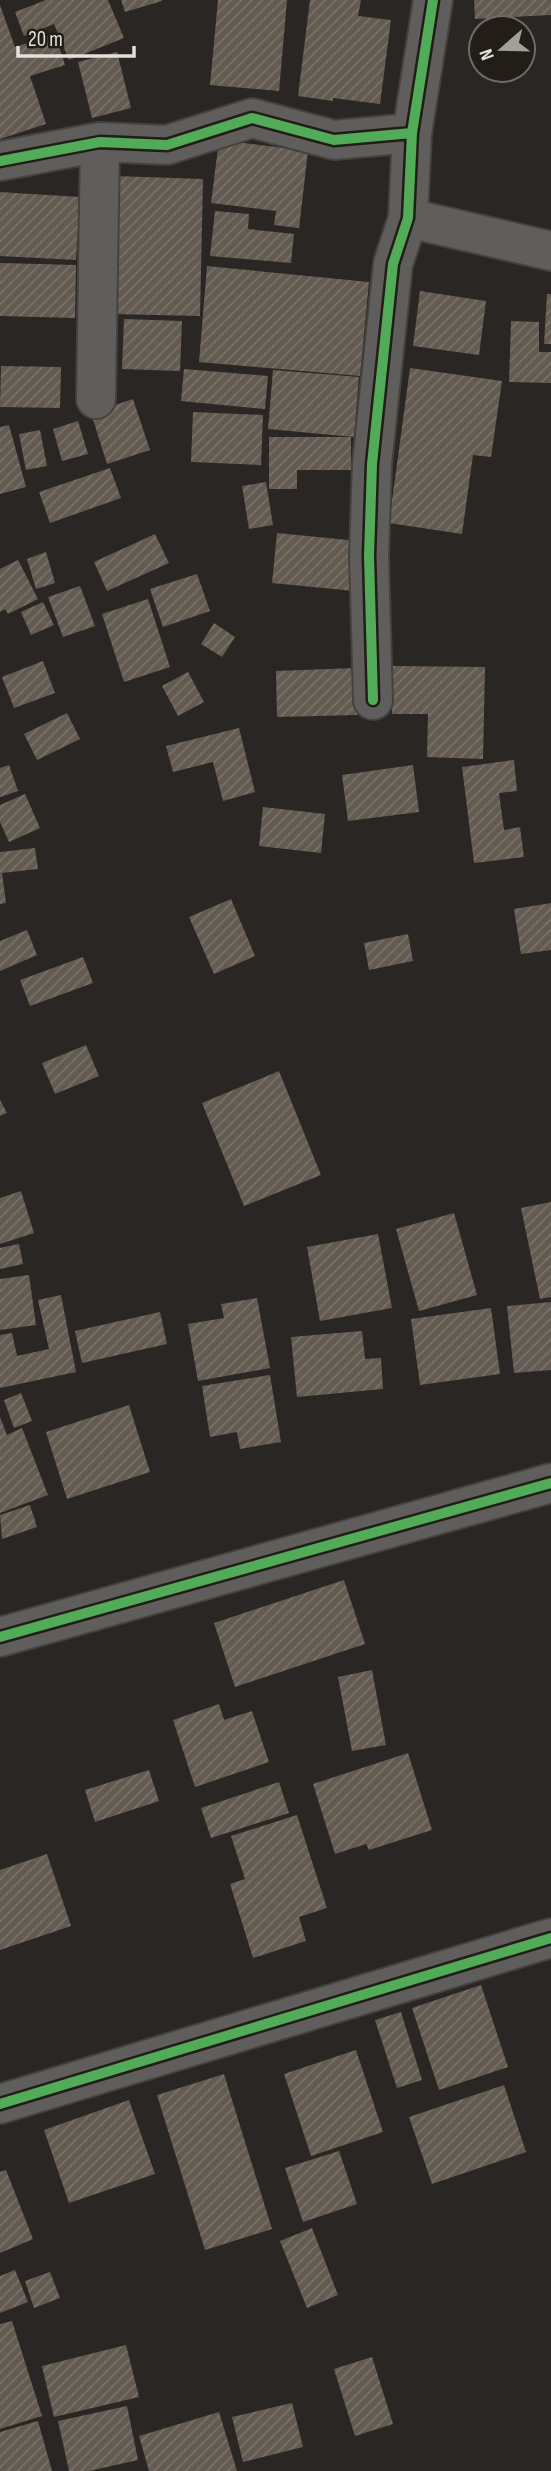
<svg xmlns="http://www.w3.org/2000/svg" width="551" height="2471" font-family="'Sofia Sans Condensed',sans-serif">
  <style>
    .building { fill: url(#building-hatch) }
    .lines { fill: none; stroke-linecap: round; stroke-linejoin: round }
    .minor-casing { stroke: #44423e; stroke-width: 42 }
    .minor { stroke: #605e5c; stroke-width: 38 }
    .cycleway-casing { stroke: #231d17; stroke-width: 15 }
    .cycleway { stroke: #51ab58; stroke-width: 10 }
  </style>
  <defs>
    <pattern id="building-hatch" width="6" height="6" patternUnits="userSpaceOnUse" patternTransform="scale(1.75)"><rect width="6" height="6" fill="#635b51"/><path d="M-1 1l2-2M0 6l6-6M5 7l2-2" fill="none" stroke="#797269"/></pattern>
  </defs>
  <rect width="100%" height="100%" fill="#292623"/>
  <path class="building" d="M46,0H108L124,38L69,60L54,24L24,36L15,12Z
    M121,0H162V1L125,12Z
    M218,0H287L279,91L210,85Z
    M310,0H361L358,16L391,20L380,104L333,98V101L298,96Z
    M474,0H551V15L475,19Z
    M0,5L15,47L55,34L65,65L30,76L46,124L0,139Z
    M117,52L131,108L92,118L78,62Z
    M219,140L308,151L299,228L274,225L276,211L211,203Z
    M115,176L203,179L200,316L112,314Z
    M0,192L80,197L76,260L0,256Z
    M215,211L249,214L248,229L294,234L291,263L210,256Z
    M0,263L76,265L75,318L0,316Z
    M207,266L369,282L360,376L199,362Z
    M420,291L486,301L479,355L413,346Z
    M547,294H551V344H544Z
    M124,319L182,321L180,371L122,369Z
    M511,321L539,322V352H551V383L509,382Z
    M1,366L61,367L60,408L0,407Z
    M410,368L502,381L491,457L473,455L462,534L389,523Z
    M184,369L268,376L265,409L181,401Z
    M273,370L359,377L354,437L268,429Z
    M133,399L150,450L107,464L91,413Z
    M193,412L263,415L261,465L191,462Z
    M78,421L88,454L62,461L53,429Z
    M9,425L26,487L0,494V427Z
    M40,430L47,466L26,470L19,434Z
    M269,437H351V470H297V489H269Z
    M110,468L121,498L50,523L39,492Z
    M266,482L273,525L249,529L242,486Z
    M277,533L358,541L354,591L272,583Z
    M155,534L169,563L107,591L94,562Z
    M46,552L55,583L36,589L27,559Z
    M18,560L38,599L8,614L5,609L0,612V569Z
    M197,574L210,611L163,627L150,589Z
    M80,586L95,626L63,637L48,597Z
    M148,599L170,667L124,682L102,614Z
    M43,602L54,625L31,635L21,612Z
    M214,623L235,637L222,657L201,644Z
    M43,661L55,693L14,708L2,677Z
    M393,666L485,667L483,759L427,757L428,714H392Z
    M356,668L366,699L357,715L277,717L276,671Z
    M188,672L204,702L178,716L162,686Z
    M67,713L80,739L37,760L24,734Z
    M239,728L255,792L223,801L213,762L173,772L166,746Z
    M514,760L517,791L499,793L504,830L520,827L524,857L474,863L462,767Z
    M9,765L18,791L0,797V768Z
    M413,765L419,812L348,821L342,775Z
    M25,794L40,828L9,842L0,822V805Z
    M263,807L325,814L321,853L259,846Z
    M35,848L38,869L2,873L6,903L0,904V852Z
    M231,899L255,956L214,974L189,917Z
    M551,903V950L521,954L514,909Z
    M27,930L37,955L0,971V941Z
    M408,934L413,961L369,970L364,943Z
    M83,957L93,983L30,1006L20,980Z
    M86,1045L99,1076L55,1094L42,1063Z
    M279,1071L321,1175L244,1206L202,1103Z
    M0,1100L7,1113L0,1116Z
    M21,1191L34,1233L0,1244V1198Z
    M551,1202V1297L540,1299L521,1208Z
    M454,1213L477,1295L419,1311L396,1229Z
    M378,1234L392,1308L320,1321L307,1247Z
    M19,1244L23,1264L0,1269V1248Z
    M29,1275L36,1325L0,1330V1279Z
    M61,1295L76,1372L0,1388V1335L12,1333L17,1356L49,1349L38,1300Z
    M257,1298L270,1368L198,1381L188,1324L224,1318L221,1304Z
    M551,1302V1370L514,1373L507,1306Z
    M491,1308L500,1374L420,1385L411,1319Z
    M160,1312L167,1344L82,1363L75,1331Z
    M362,1331L365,1359L381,1358L383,1389L297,1397L291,1337Z
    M270,1375L281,1442L240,1449L237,1432L210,1437L202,1386Z
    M21,1393L32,1421L14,1428L4,1400Z
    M129,1405L150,1472L67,1499L46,1432Z
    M0,1417L7,1435L22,1428L48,1495L0,1513Z
    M30,1505L37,1527L2,1539L0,1515Z
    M344,1580L365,1644L235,1687L214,1623Z
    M372,1670L386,1745L352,1751L338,1677Z
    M219,1704L224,1720L252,1711L269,1762L195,1787L173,1720Z
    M408,1753L432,1830L369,1850L366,1844L335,1854L313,1784Z
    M149,1770L159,1801L95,1822L85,1790Z
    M279,1782L289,1813L211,1838L201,1808Z
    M297,1815L327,1908L299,1917L306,1941L253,1958L230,1884L245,1879L231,1836Z
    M47,1854L71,1926L0,1950V1870Z
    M481,1985L508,2067L439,2090L412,2008Z
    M401,2012L422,2080L397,2088L375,2020Z
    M356,2050L383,2132L311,2156L284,2074Z
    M224,2074L272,2229L205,2250L157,2095Z
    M504,2085L526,2152L432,2184L409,2117Z
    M129,2100L155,2174L69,2203L44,2130Z
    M339,2151L357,2204L303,2222L285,2168Z
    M6,2170L33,2239L0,2253V2172Z
    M312,2228L338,2295L307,2308L280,2241Z
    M15,2270L28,2302L0,2313V2276Z
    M50,2272L60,2298L34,2308L25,2281Z
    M12,2321L42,2416L0,2429V2324Z
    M126,2345L139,2397L54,2417L42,2366Z
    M372,2357L393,2424L355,2436L334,2369Z
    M292,2403L303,2447L243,2462L232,2417Z
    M127,2406L138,2460L89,2471H69L58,2421Z
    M219,2412L237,2471H149L139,2436Z
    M38,2421L52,2471H0V2432Z"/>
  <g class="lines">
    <defs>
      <path id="minor" d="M0,161L100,142L167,145L252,118L334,140L412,133
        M408,218L551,251
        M96,399L100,142
        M373,700L369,556L372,464L393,264L408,218L412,133L433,0
        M0,1637L551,1483
        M0,2104L551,1938"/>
    </defs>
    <use href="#minor" class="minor-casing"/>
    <use href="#minor" class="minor"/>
    <defs>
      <path id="cycleway" d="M0,161L100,142L167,145L252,118L334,140L412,133
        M373,700L369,556L372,464L393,264L408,218L412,133L433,0
        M0,1637L551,1483
        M0,2104L551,1938"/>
    </defs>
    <use href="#cycleway" class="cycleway-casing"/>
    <use href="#cycleway" class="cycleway"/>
  </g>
  <g transform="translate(502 49) rotate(250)"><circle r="33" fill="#231d17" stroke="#706b66" stroke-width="2"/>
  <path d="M0-5L12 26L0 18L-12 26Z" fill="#a39f9b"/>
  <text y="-10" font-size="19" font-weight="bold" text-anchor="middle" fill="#e4e0dc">N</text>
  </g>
  <path d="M18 46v10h116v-10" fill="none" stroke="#e4e0dc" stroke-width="3.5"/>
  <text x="28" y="46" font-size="21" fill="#e4e0dc" stroke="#231d17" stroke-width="5" paint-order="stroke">20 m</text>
</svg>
